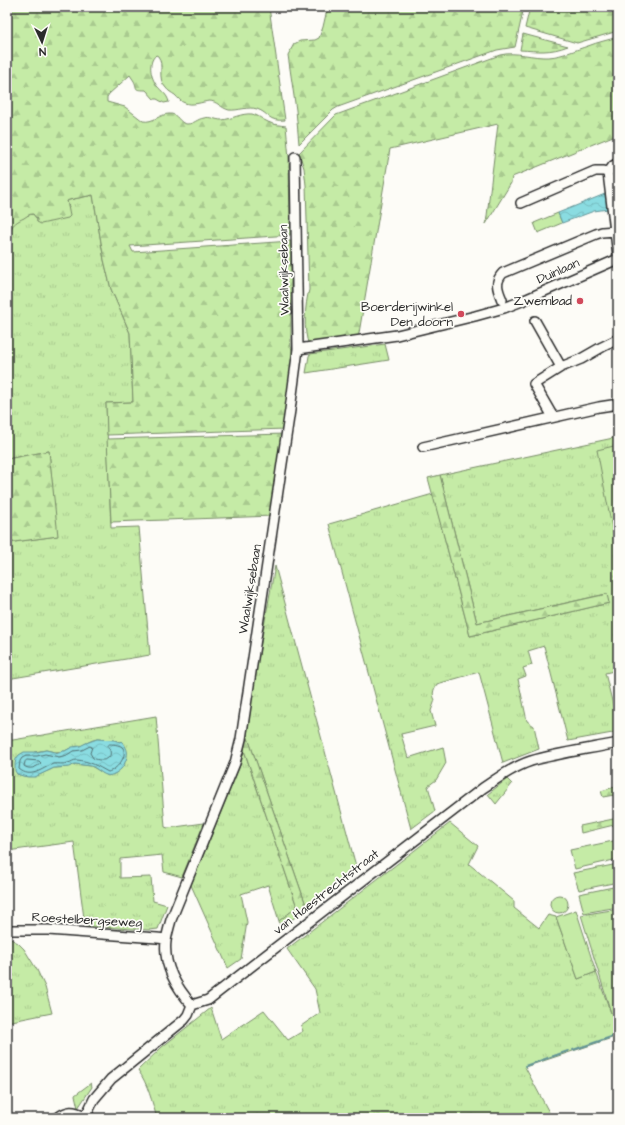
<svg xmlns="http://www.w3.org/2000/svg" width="625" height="1125" font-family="'Architects Daughter',sans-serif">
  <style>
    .grass { fill: url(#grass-tufts); stroke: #788b68; fill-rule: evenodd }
    .forest { fill: url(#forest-firs); stroke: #788b68 }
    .pitch { fill: #c5eba6; stroke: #788b68 }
    .water { fill: url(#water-waves); stroke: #649598 }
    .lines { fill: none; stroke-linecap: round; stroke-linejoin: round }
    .shore { stroke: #517274; stroke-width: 1 }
    .stream { stroke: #649598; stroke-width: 2 }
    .minor-casing { stroke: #2b2b2b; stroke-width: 12 }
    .minor { stroke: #fdfcf7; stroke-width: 9 }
    .poi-dot { fill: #d1495b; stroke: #fdfcf7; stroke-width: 1.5 }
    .labels { text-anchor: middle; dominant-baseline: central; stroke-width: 3.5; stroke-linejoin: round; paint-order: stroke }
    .street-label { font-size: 13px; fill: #2b2b2b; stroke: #fdfcf7 }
    .poi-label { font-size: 13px; fill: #2b2b2b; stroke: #fdfcf7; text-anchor: end }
  </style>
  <defs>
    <pattern id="grass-tufts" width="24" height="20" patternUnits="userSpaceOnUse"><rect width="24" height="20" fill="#c5eba6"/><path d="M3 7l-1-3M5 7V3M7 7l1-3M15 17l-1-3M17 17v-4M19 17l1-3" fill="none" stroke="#a9ca8f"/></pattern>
    <pattern id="forest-firs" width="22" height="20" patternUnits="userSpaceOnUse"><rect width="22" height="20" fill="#c5eba6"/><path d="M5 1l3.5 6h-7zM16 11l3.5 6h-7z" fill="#a9ca8f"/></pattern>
    <pattern id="water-waves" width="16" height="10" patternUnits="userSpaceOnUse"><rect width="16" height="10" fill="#8adce1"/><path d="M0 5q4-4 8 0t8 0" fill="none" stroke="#77bdc1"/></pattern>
  </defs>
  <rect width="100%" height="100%" fill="#fdfcf7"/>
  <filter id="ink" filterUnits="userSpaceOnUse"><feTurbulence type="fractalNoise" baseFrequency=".025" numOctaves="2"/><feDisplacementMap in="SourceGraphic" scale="8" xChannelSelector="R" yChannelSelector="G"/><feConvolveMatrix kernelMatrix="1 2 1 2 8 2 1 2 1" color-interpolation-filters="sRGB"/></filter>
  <g filter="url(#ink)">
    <path class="grass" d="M93,195L104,260L111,289L130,333L133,402L106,403L111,528L139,527L150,655L7,679V543L57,536L49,451L7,459V288L10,287C9,283 8,279 7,275C6,264 6,232 14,223C18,219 27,215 33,214L37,219V222L69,207L67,201L69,200Z
      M385,344L389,360L306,373L309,356L310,354Z
      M618,437V670L605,673L618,725V732L568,741L544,646L528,651L532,665L523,668L526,676L518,679L527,721L534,726L539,749L503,763L479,672L437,684C433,690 432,694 435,700L431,711L435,726L401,734L408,758L443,747L446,763L436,780L428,786L435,811L411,829L329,524L433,494L470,636L609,603L606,594L477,623L440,475Z
      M275,566L357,870L307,908L247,735L255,675Z
      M156,716L165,827L168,828L204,823L182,877L164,872L162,855L120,859V878L151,877L153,901L167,905L158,929L149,930L85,926L74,842L7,851V741ZM97,739L114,740L120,742L126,759L121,769L108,776L91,766L75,764C69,768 64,767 56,768C51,768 55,768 50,770C36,776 32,779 17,774L34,752L46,750L55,752L65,751C71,747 75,748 81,746C87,743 91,740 97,739Z
      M244,750L297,907L279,921L268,885L241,894L247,922L241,959L228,968L191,885L241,763Z
      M507,779L512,784L496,804L488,794Z
      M450,823L478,846L469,864L514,901V908L539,928L548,915L556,917L578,979L596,972L611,1013L581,915L618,909V1036L525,1067L552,1118H157C152,1102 148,1084 138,1070L162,1047L211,1008L221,1039L264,1010L288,1040L303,1031L301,1026L320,1013L315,989L287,949Z
      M7,938H9L18,943L24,949L37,970L45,987L52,1013L7,1022Z
      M91,1083L92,1087L78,1108L75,1095Z"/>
    <path class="forest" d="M7,7H269L285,120C268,122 269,113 257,109C248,106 238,111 229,110C221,108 217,101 209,101C202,102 192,106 185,103C181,102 178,98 175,95C172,93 168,91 166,88C156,78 165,65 158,56L156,55C147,63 151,78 157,86C162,92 167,94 169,102L164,103L157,99H154L146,90C133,90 138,89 134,81C133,79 131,77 130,75L109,94L107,97V102L125,107L143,121C153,123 160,114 169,114C178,113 179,124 187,124C194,124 197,119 204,118C210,116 215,120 222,120C232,119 241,113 252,114C258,115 263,120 268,122C274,125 280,125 286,126L289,158L290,235L130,246L133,252L291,241V346L293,356L286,429L107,435L106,403L133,402L130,333L111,289L104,260L93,195L69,200L67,201L70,216L68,218L41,224L37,222V219L33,214C29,214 27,216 24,218C9,225 11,229 7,244Z
      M329,7H524L515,47L497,50L338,107L333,110L299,144L296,110L288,55L294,44L300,41L315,40L319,38L323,27L326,14Z
      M530,7H618V31L577,43L525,28Z
      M523,34L568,46C550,53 538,51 520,50Z
      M618,37V134L512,177L511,183L486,224L498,124L390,149L358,339L309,345C303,332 305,304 309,290L306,185L304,168L299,153L336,115L500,55C516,51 533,58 549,57C563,56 575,50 588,46C598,42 608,40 618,37Z
      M285,434L273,516L111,522L107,439Z
      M49,451L58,536L7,543V459Z
      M440,475L477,623L607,594L609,603L470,636L446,544L428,478Z
      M247,735L307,908L281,928L279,921L297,907L244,750Z
      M618,786V815L614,795L603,797L601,791Z
      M618,818V824L581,833L580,826Z"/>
    <path class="pitch" d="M558,213L562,223L538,233L534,223Z
      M618,445V559L597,450Z
      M618,840V859L575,869L570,850Z
      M618,864V882L579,890L573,873Z
      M618,886V907L584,913L579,894Z
      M550 904a9 9 0 1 1 18 0a9 9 0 1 1-18 0Z
      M576,910L596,972L578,979L556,917Z"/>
    <path class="water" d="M605,194L608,209L594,211L562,223L558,213Z
      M97,739L114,740L120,742L121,741C127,747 129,752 126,760C124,766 121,770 116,773C105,780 101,770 91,766C86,765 80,765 75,764L70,767L54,768L35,777H28L23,776L17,774L15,771V764L16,759L19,755L24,752H37L46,750L59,753L62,751H65L72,747L80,746L86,743Z"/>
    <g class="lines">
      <path class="shore" d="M110,744C114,744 121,745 123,748C128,757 116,770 108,772C97,766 90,761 77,760C73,760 72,762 68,763C63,765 58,763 53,764C41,769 31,779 19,769L20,761L22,758L26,756H37L45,754L59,757L67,755L73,751L82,750L90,746L92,747L90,753L93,758C103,763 116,759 108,746Z
        M27,760L39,761L41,763C36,768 29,770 24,766L25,762Z"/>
      <path class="stream" d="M573,1050L617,1035
        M525,1066L568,1051"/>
      <defs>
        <path id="minor" d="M618,163L613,166L608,173L618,256
          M521,203L595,171H604L608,173
          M502,300C498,290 494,282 503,273L596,234L602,232L615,231
          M535,321L561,367
          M298,349L397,335L475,316L504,308L522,301L618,259
          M553,417L534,384L561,367L581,359L602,347L618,339
          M423,447L599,407L612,405
          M7,930H48L157,938L166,939
          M192,1005C177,988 163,965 166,941C167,934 169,927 171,920L235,763L241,739L290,410L298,349L295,157
          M57,1118C68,1110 73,1110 85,1116
          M85,1118L94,1099L111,1079L184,1020L188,1015L192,1005L208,1000L253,965L483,788C498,778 513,767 531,761C558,753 590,749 618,743"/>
      </defs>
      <use href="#minor" class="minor-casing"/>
      <use href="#minor" class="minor"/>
    </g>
  </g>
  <g class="poi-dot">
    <circle cx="580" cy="301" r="4"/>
    <circle cx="461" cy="314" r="4"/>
  </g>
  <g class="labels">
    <g class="street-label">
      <text transform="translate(284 270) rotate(-91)">Waalwijksebaan</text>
      <text transform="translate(558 271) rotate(-24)">Duinlaan</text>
      <text transform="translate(250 589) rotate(-81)">Waalwijksebaan</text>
      <text transform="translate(326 892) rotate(-38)">van Haestrechtstraat</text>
      <text transform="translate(87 920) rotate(3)">Roestelbergseweg</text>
    </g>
    <g class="poi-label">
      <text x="572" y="301">Zwembad</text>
      <text x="453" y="307">Boerderijwinkel<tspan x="453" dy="15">Den doorn</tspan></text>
    </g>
  </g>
  <rect width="625" height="1125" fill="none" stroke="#fdfcf7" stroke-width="24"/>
  <rect x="12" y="12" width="601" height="1101" fill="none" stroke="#2b2b2b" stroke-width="1.5" filter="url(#ink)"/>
  <g transform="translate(42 42) rotate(176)" stroke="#fdfcf7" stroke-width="3" paint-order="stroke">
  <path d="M0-3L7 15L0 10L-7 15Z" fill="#2b2b2b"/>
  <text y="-6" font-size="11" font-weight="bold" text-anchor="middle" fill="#2b2b2b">N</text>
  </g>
</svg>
